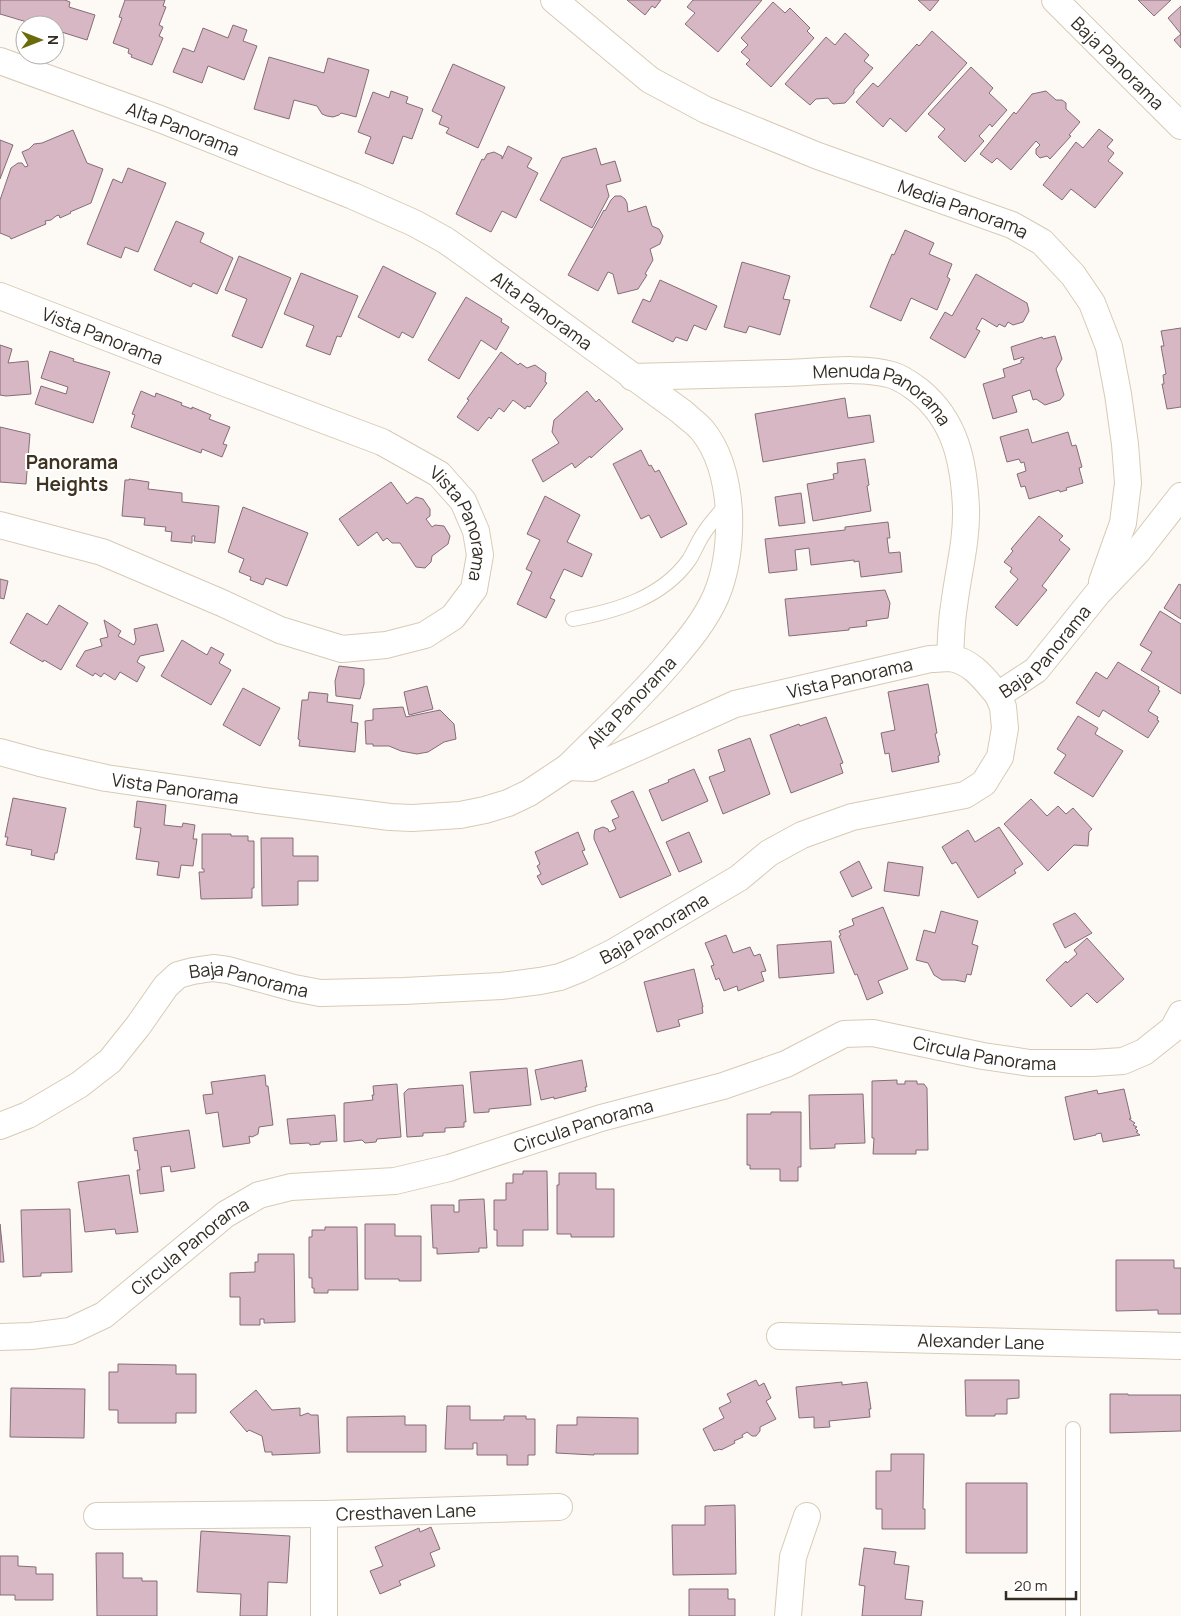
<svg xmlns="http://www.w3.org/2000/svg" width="1181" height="1616" font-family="Manrope,sans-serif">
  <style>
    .building { fill: #d7b7c4; stroke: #856d77 }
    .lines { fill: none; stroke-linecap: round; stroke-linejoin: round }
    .service-casing { stroke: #d8cab5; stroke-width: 16 }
    .minor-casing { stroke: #d8cab5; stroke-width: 28 }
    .service { stroke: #fff; stroke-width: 14 }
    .minor { stroke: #fff; stroke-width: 26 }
    .labels { text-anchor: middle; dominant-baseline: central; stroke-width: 4; stroke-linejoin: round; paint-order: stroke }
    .street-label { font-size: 18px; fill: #322c24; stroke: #fff }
    .neighbourhood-label { font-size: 19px; font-weight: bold; fill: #3e3321; stroke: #fff }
  </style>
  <rect width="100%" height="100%" fill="#fdfaf5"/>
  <path class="building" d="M0,0H65L70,2L69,7L95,15L87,40L55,30V25H37L0,14Z
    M125,0H165L163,6L166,7L159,25L163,27L159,36L163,38L152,65L131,57L132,55L128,53L129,49L113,43L122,18L119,17Z
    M627,0H661L655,8L652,6L645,15Z
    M693,0H762L718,52L685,24L695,13L687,7Z
    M918,0H939L930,11Z
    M1138,0H1171L1154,16Z
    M773,2L785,13L790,8L810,28L807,31L814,38L771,87L746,64L750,60L741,52L748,45L741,38Z
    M1181,6V34L1168,18Z
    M233,25L247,30L243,41L257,46L244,80L208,66L202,83L173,72L183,48L194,52L203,28L228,38Z
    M932,31L967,63L906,132L890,118L883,127L856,102L873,83L878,87L917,44L919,46Z
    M845,33L869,55L864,61L873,68L854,90V93L845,103L833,104L828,98L816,99L810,105L785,84L826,37L835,45Z
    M1181,34V48L1174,40Z
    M269,57L324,73L328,58L369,70L356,117L341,113L339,115L333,117L327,116L322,114L317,106L294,100L289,119L254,109Z
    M453,64L505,87L478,148L446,133L449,128L439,124L442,116L432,111Z
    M971,67L993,88L989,93L1007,110L992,127L990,124L979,136L984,141L965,162L938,137L945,129L928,114Z
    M391,91L408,97L406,103L423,109L412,139L403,136L393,164L365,153L371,137L358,132L373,92L389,98Z
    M1046,91L1056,100H1062L1066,103V109L1080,122L1069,135L1071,136L1050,159L1047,156L1040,158L1036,154V149L1040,145L1036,141L1011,170L997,158L992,163L980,154L1014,112L1016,114L1032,94Z
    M1099,129L1113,140L1107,147L1114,153L1108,161L1123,173L1095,208L1071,189L1062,200L1043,185L1076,142L1083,148Z
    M73,130L87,163L103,169L91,203L70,212L71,213L60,218L59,215L56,216L51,220L45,221L46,224L11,239L10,237L0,233V200L11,168L18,163H22L25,167L28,166L22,152L29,149L34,144L42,143Z
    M0,140L13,145L0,179Z
    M508,146L532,158L527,167L538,173L516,218L502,211L491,232L456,214L482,159L484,160L487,154L494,152L502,156V159Z
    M596,148L601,165L615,161L621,181L606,185L609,196L592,228L540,200L562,158Z
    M128,168L166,183L138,252L125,247L121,258L87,244L113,179L122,183Z
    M615,196H621L625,199L627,203L628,212L646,206L652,226L659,229L663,236L660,244L650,249L653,260L645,274L647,275L638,289L618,294L613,274L608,272L598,291L568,275L604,210L605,211L611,200Z
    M176,221L204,233L200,242L233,258L217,294L193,283L191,287L154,270Z
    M905,230L934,243L929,254L952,264L947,277L950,279L937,310L911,298L901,321L870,307L892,254L894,255Z
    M239,256L291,278L262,348L232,336L247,299L225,290Z
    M742,262L790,276L783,299L790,300L780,335L749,326L746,333L724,327Z
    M383,266L436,293L413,338L402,332L399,338L358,317Z
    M301,273L358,296L341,337L337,336L330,355L306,346L314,326L284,314Z
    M976,274L1027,303L1029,311L1023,322L1013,325L1008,322L1005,327L999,324L997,327L982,318L976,329L980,331L965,358L930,338L945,312L952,316Z
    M660,280L717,306L706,330L694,325L687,341L676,337L673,342L632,322L643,299L650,302Z
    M466,297L502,319L501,322L509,327L496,350L481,340L459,379L428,360Z
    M1181,328V407L1167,409L1162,384H1164L1163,375L1166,374L1161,346H1164L1161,331Z
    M1055,336L1062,359L1056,369L1064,395L1060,400L1045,405L1036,399L1033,400L1030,390L1012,396L1017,412L993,419L983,384L1005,377L1003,369L1021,363V360L1024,359L1023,357L1014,360L1011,347L1042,337L1043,339Z
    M0,345L12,349L8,363L28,361L31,394L6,396L0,395Z
    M50,351L74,359L73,361L110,372L93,423L35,404L41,386L66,394L68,387L41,378Z
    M501,352L518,365L520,363L527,368L535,365L546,373L545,382L547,383L530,407L527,406L525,409L513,400L504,412L499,408L491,419L489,417L478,431L457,417L469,400L467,399Z
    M141,391L155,397L156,393L182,403L181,405L192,409V407L211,415L209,419L230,427L223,444L227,445L222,457L202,449L201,453L131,427L135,415L132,414Z
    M587,391L596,402L599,399L623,429L591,458L590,456L575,468L572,463L543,482L532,460L559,443L552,432L554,420Z
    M845,398L848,418L870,415L874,442L763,462L755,414Z
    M0,427L30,434L26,484L0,482Z
    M1028,429L1032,443L1068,432L1072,446L1076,445L1082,467L1079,468L1083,483L1066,488L1067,490L1060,492L1059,490L1029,499L1025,486L1021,487L1017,474L1026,471L1024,462L1021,463L1019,459L1007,462L1000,437Z
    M641,450L649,466L651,465L655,472L659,470L687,524L661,538L649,515L641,519L613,464Z
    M865,459L869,485L867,486L871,511L813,521L807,484L834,479L833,474L838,473L837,463Z
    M129,479L149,482L148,489L182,493V502L219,506L215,543L194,541L195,536H192V543L171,541L172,532L165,531L166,527L144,525L145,518L122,516L125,480H129Z
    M391,482L407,504L416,497L423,499L430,509V516L426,519L432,527L435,525L444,526L450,536L448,544L432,556L431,562L425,568L416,567L400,543H392L387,538L383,541L377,532L358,546L339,519Z
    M801,493L805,523L779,526L775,497Z
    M545,496L580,515L567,542L592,554L582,577L564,569L550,598L555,600L546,618L517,604L532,572L526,569L540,540L527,534Z
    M243,507L308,533L287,586L266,578L263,585L250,580L251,577L239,572L244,559L228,552Z
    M1039,516L1063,536L1059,540L1070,549L1042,586L1047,590L1017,626L995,607L1018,579L1010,572L1012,568L1004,562L1013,551L1011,549Z
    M888,522L890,538H887L889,553L900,552L902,572L861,577L859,561L854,562V560L811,565L809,548L795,550L797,570L769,573L765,539L845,530V527Z
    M0,579L8,581L4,599L0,598Z
    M1179,584L1181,585V619L1164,608Z
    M885,590L890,603L888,618L866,621L867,626L849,628V630L789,636L785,599Z
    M59,605L88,623L61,670L44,660L43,662L10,643L27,613L47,625Z
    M1160,611L1181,624V694L1141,670L1152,652L1140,645Z
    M104,620L121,631L118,636L134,645L136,640L134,629L157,624L164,651L140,656L137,662L145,667L137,682L120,672L115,680L104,673L101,677L95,673L93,676L76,666L85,651L102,646L100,639L108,637Z
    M182,640L207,655L211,647L224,654L219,663L231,670L211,705L161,676Z
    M1118,662L1159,687L1158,690L1160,691L1148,711L1158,717L1157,720L1159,721L1148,738L1103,710L1099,717L1076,703L1096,672L1107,679Z
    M339,666L364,669V684L360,699L336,696L335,681Z
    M928,684L937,733L935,734L940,755L938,756L939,762L892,772L889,753L885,754L881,733L895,730L888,692Z
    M427,686L433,709L409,715L404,692Z
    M243,688L280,708L260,746L223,725Z
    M309,692L328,694L327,702L353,705L351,722L358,723L355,752L299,746L300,740L298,739L302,700H308Z
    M403,707L406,717L440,710L454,724L456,739L444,742L428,752L417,754L401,751L389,746H373V744H366L365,721L373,720V709Z
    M1078,716L1098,728L1095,734L1123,751L1093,797L1054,773L1066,755L1057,749Z
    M826,717L843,763L840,764L843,773L791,793L770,735L799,724L800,726Z
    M750,738L770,794L723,814L709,777L725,771L718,750Z
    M694,769L708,801L662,821L649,790L669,782L668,780Z
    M633,791L671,875L620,898L594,839V835L595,830L603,827L608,829L609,832L616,829L612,820L619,817L611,801Z
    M13,798L66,808L57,853H55L54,860L31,855L32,850L6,845L8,837H5Z
    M1031,799L1047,816L1058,806L1066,814L1073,808L1092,829L1089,832L1088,846L1074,845L1048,871L1004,824Z
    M137,801L166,805L164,825L182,827L183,823L195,825L193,839H197L193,866L181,865L179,878L157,875L159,862L136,859L141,828L134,827Z
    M999,827L1023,864L1014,870L1016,873L978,898L956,862L952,864L942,847L968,830L975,842Z
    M578,832L585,850L582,851L588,864L542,885L537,876L541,874L537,866L540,864L535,852Z
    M689,832L702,862L679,872L666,842Z
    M202,834H231V836H248V841H254V888H252V898L201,899L199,872H204V869H202Z
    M261,838H293V856H318V881H298V905L262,906Z
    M859,861L872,888L852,897L840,872Z
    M888,862L923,867L919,896L884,891Z
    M883,907L908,969L878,981L883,993L867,1000L857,974L855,975L839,936L841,935L839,931L854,925L852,919Z
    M941,911L978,921L972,944L978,946L971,975L967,974L965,982L955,980H942L934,975L928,963L916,960L924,930L935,933Z
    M1075,913L1092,933L1065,948L1053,924Z
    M726,935L733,953L750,947L754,956L760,954L766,971L761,972L764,981L738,991L737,986L724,991L719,978L716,980L711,966L714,965L705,943Z
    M1087,938L1124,979L1097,1003L1087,993L1071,1007L1046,980L1066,961L1067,963L1077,954L1074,950Z
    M831,941L834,973L779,978L777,945Z
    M694,969L703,1007H702L703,1013L678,1020L680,1026L657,1032L644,982Z
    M582,1060L587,1087H585L586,1091L554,1099V1097L541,1100L535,1070Z
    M527,1068L531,1105L489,1109V1112L474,1113L470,1072Z
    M265,1075L266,1086H268L273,1125L259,1127L258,1134L252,1137L249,1136L250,1143L223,1147L218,1112L206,1114L203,1095L213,1094L211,1082Z
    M897,1080V1084H905V1081H917V1084H924L927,1088L928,1150H916V1154H873L874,1138H872V1081Z
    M397,1084L401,1137L377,1139L376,1142L365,1143L362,1140L344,1142V1103L373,1100L372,1095H374L373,1086Z
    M463,1085L466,1122H464V1127L445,1128V1132L423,1133V1136L407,1137L404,1093L408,1089Z
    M1124,1089L1131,1119H1129L1135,1123L1133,1125L1137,1127L1135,1128L1138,1131L1136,1132L1140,1135L1103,1142L1101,1133L1096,1134V1135L1074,1140L1065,1097L1097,1090L1098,1094Z
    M863,1094L865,1143L835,1144V1148L810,1149L809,1095Z
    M771,1112H801V1167H798V1181H780V1169H750V1165H747V1114H771Z
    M335,1115L337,1141L320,1142V1144L310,1145L309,1143L290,1144L287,1119Z
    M189,1130L195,1168L171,1172L170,1166L161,1167L164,1191L140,1194L137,1170H140L137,1150L135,1151L133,1138Z
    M523,1171H547L548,1230H523V1246H497V1230H494V1200H506V1183H513V1174H523Z
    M559,1173H596V1189H614V1237H571V1234H557V1185H559Z
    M129,1175L138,1232L116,1234L115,1229L85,1232L78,1182Z
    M484,1199L487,1248H479V1252L437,1254V1248H433L431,1205H454V1212H459V1200Z
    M70,1209L72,1272L41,1273V1276L23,1277L21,1210Z
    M0,1224L4,1262H0Z
    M365,1224H395V1236H421V1281H399V1279H365Z
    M325,1227H357L358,1290H328V1293H314V1288H312V1278H309V1237H312V1230H325Z
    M258,1254H294L295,1322L264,1323V1319H260V1325H240V1297H230V1273L255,1272V1262H258Z
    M1116,1260H1174V1268H1181V1314H1158V1310L1116,1311Z
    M118,1364L176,1365V1374H196V1413H176V1423H118V1410H109V1372H118Z
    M756,1380L759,1386L764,1383L771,1398L766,1401L776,1419L760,1427V1431L756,1436H752L747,1432L742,1435L743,1437L734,1441L735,1443L721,1450L720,1449L714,1451L703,1429L724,1418L719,1408L731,1402L727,1394Z
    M965,1380H1019V1398L1007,1399V1414H995V1416H966Z
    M842,1382V1385L867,1382L871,1409H869L870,1417L829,1421L830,1427L814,1428V1417L799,1418L796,1387Z
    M11,1388L85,1389L84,1438L10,1437Z
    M256,1390L272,1410L300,1408V1416L308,1413L311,1415H318L320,1453L272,1455V1452H265L262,1436L249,1430L247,1432L230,1412Z
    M1110,1394H1128V1395H1181V1431L1110,1433Z
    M447,1406H470V1420H504V1416H526V1419H535V1455H528V1465H507V1455H477V1443H473V1449H445Z
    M405,1416V1425H426V1452H347V1417Z
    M577,1417L638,1418V1454H594V1455L556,1453L557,1425H577Z
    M891,1454H924L923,1509H925V1529H882V1509H876V1471H891Z
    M966,1483H1027V1553H966Z
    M735,1505L736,1574L673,1575L672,1525H705V1506Z
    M431,1527L440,1549L430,1553L435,1566L399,1581L401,1585L380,1594L370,1571L383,1566L375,1547L419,1528L420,1532Z
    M201,1531L290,1536L287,1583L268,1582L267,1616H240L241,1594L197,1592Z
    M864,1548L896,1552L894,1564L909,1566L905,1599L923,1601L921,1616H862L865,1586L859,1585Z
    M96,1553H123V1578H142V1581H157V1616H97Z
    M0,1556H18V1566L36,1567V1574H53V1600H15V1595H0Z
    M689,1589H728V1599H735V1616H689Z"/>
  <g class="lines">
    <defs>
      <path id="service" d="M573,619C616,611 662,598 689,560C694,552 697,544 702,536C709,524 719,514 728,503
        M1073,1429V1616"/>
      <g id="minor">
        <path id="s1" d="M554,0L650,80L706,110L818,156L1012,225L1042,242L1073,275L1092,303L1109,347L1118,394L1125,444L1128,483L1123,523L1102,582"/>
        <path id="s2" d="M1055,0L1181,126"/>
        <path id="s3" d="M0,61L160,119L353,196L414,223L445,240L465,254L682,412C688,418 696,423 702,430C721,453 727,482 729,511C730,539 727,570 716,596C705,621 688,641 671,661C639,699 603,732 568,767"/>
        <path id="s4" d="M0,296L225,383L382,442L439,474L463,501L476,531L480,555L474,589L453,617L425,635L386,645L342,649L280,630L222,603L102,552L0,525"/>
        <path id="s5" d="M632,377C683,376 735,374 787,373C818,372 863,366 892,375C902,378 910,384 918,390C956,420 964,463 966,508C967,541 958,573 954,606C951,623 951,641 950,658"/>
        <path id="s6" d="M0,752L40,763L106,778L265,801L390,817L412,818L460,815L485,810L508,803L529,793L568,767L592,768L735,704L930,659C937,659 944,658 950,658C972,661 985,680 998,695"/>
        <path id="s7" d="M0,1126L28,1115L79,1085L110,1061L138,1026L166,986L178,975L193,971L213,968L228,970L294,988L320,993L404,991L501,986L540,981L560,977L580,969L614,952L739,878L769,853L802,835L852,817L965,795L984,783L1000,757L1005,728L1003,707L998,695L1036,670L1098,593L1138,551L1181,496"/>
        <path id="s8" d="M780,1336L1181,1346"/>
        <path id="s9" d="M0,1337L31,1336L70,1331L104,1315L226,1214L259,1195L291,1187L395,1181L449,1168L601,1118L723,1086L786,1064L844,1034L873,1033L983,1056L1030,1063H1092L1123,1061L1144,1052L1173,1029L1181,1014"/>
        <path d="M324,1514V1616"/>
        <path id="s10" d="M97,1516L324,1514L559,1507"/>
        <path d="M788,1616L793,1557L807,1516"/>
      </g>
    </defs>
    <use href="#service" class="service-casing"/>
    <use href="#minor" class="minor-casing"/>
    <use href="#service" class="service"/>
    <use href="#minor" class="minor"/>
  </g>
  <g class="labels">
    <g class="street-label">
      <text stroke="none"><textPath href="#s2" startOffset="89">Baja Panorama</textPath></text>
      <text stroke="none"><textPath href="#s3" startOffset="195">Alta Panorama</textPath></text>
      <text stroke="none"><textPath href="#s1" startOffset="464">Media Panorama</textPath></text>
      <text stroke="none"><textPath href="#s3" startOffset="600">Alta Panorama</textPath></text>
      <text stroke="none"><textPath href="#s4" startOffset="110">Vista Panorama</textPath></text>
      <text stroke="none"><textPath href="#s5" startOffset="258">Menuda Panorama</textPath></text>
      <text stroke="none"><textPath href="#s4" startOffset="530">Vista Panorama</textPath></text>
      <text stroke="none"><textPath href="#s7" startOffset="1256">Baja Panorama</textPath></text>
      <text stroke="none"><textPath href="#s6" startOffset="884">Vista Panorama</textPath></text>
      <text transform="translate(631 702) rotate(-46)">Alta Panorama</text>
      <text stroke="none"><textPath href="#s6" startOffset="179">Vista Panorama</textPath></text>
      <text stroke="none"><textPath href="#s7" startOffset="731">Baja Panorama</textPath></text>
      <text stroke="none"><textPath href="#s7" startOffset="311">Baja Panorama</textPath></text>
      <text stroke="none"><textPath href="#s9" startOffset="1058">Circula Panorama</textPath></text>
      <text stroke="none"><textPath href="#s9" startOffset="638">Circula Panorama</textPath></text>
      <text stroke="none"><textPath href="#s9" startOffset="218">Circula Panorama</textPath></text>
      <text stroke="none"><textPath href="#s8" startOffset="201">Alexander Lane</textPath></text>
      <text stroke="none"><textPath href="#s10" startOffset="309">Cresthaven Lane</textPath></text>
    </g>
    <g class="neighbourhood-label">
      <text x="72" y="462">Panorama<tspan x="72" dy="22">Heights</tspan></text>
    </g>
  </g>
  <g transform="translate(40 40) rotate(90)"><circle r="24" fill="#ffffff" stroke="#adaba7"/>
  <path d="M0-4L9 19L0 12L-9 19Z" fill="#6a6b0b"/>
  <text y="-8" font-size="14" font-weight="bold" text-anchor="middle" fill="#322c24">N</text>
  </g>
  <path d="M1006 1591v8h70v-8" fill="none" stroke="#322c24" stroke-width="2.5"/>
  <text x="1014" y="1591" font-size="15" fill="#322c24" stroke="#ffffff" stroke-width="4" paint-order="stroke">20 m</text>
</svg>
